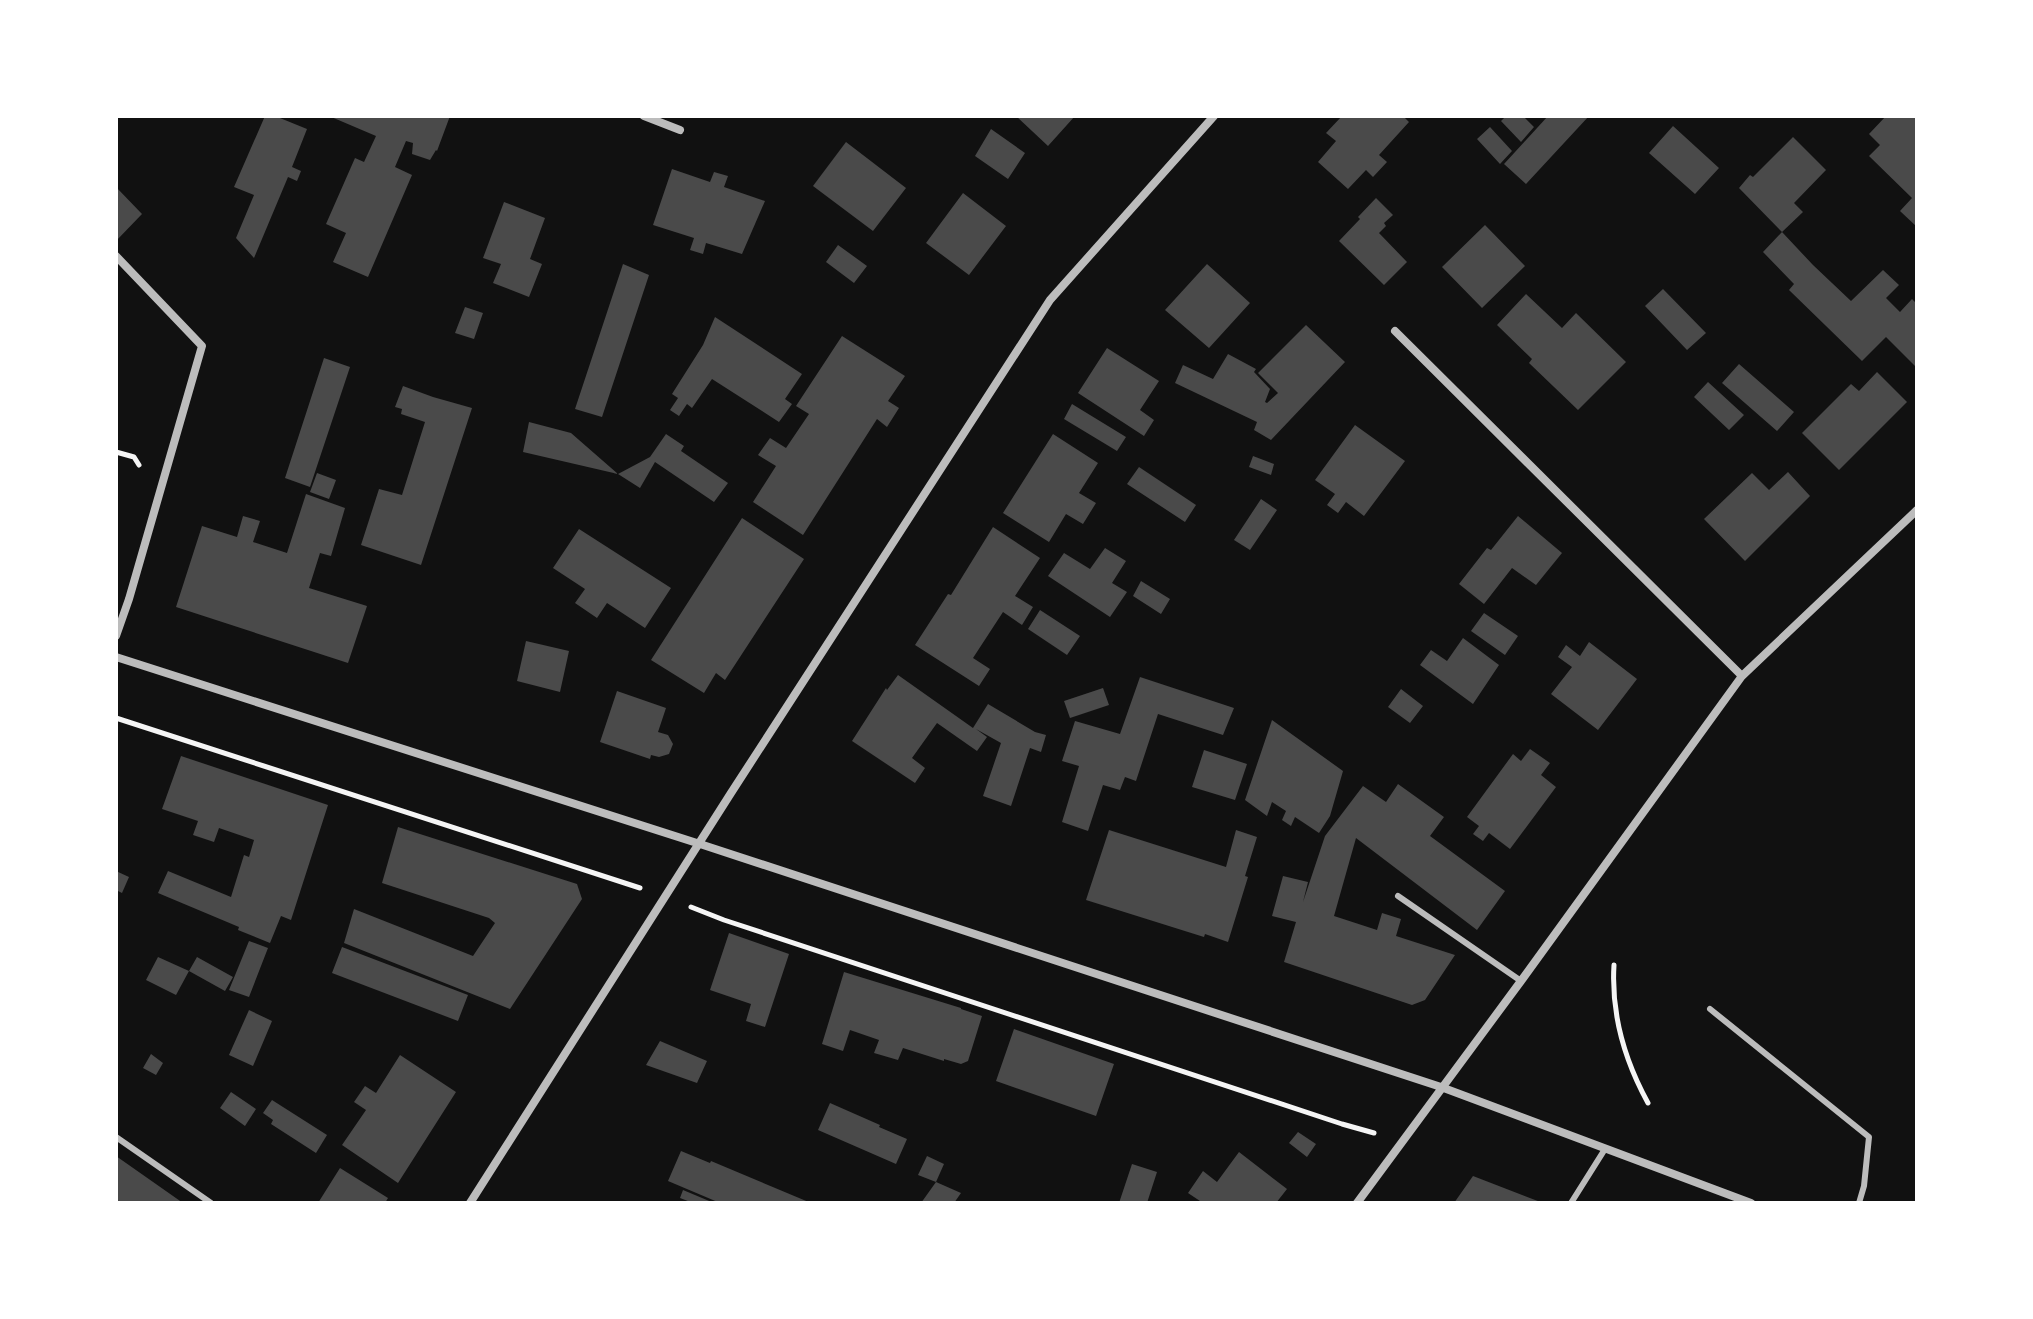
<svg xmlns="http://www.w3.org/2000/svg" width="2033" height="1319" font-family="'Zilla Slab',serif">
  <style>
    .building { fill: #4a4a4a }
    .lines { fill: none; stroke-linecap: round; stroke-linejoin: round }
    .path { stroke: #f5f5f5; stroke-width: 5 }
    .service { stroke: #bcbcbc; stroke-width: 6 }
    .minor { stroke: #bcbcbc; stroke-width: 8 }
  </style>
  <rect width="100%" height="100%" fill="#111"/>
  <path class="building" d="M265,116H275L307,129L292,167L301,171L297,181L288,177L254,258L236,238L254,195L234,187Z
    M329,116H450L437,151L436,150L430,160L412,154L413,143L406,141L395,167L412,175L368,277L333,262L346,233L326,224L355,158L364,162L376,136Z
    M1016,116H1075L1048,146Z
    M1342,116H1403L1409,122L1379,155L1387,162L1373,177L1366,170L1348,189L1318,162L1336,141L1326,133Z
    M1506,116H1523L1534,127L1521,142L1501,121Z
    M1548,116H1589L1526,184L1504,164Z
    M1886,116H1917V227L1900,211L1912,198L1869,156L1880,145L1869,134Z
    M1673,126L1719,168L1695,194L1649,153Z
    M1490,127L1512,151L1500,164L1477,139Z
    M991,129L1025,153L1008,179L975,156Z
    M1793,137L1826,170L1794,203L1803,212L1782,232L1813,265L1851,301L1883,270L1899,285L1886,298L1900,312L1912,299L1917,304V368L1886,337L1862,361L1789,290L1794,284L1763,252L1782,232L1739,188L1750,175L1753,177Z
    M846,142L906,188L873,231L813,186Z
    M672,169L710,182L714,172L728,176L724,187L765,201L742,254L706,243L703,254L690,250L694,238L653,225Z
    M116,187L142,214L116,241Z
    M963,193L1006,226L969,275L926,243Z
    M1376,198L1393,215L1384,223L1386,226L1379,233L1407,262L1384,285L1339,241L1360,219L1358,217Z
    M504,202L545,218L530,259L542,264L529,297L493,283L501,264L483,258Z
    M1485,225L1525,266L1482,308L1442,267Z
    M838,245L867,266L854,283L826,262Z
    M623,264L649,275L602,417L575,409Z
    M1207,264L1250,303L1209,348L1165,310Z
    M1663,289L1706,333L1687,350L1645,306Z
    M1526,294L1562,328L1576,313L1626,362L1578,410L1529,363L1532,359L1497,325Z
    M465,307L483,313L474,339L455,333Z
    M715,317L802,374L785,399L792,404L779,422L712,379L692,408L687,404L679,416L670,410L678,398L672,394L703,345Z
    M1306,325L1345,362L1271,440L1254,430L1257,422L1175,383L1183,365L1213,379L1228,354L1256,369L1254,372L1270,389L1265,402L1267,403L1278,393L1258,373Z
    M842,336L905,376L888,401L899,408L887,427L877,419L803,535L753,502L776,466L758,455L770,438L786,448L809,414L796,406Z
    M1107,348L1159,381L1140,410L1154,420L1144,436L1078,393Z
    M324,358L350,367L310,487L285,478Z
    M1739,364L1794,412L1777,431L1722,383Z
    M1877,372L1907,402L1839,470L1802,433L1851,384L1859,391Z
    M1708,382L1744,415L1729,430L1694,397Z
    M403,386L433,397L472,408L421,565L361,545L379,489L402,495L425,422L401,414L402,409L395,407Z
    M1072,404L1126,437L1117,451L1064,419Z
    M529,422L571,433L618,474L523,452Z
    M1355,425L1405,461L1364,516L1346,502L1338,513L1327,505L1335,494L1315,480Z
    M666,434L684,446L681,451L728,483L714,502L655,462L640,488L618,474L650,457Z
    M1053,434L1098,463L1079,493L1096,503L1083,524L1066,514L1049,542L1003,513Z
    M1253,456L1274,464L1271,475L1249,467Z
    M1139,467L1196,505L1185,522L1127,484Z
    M1788,472L1810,496L1745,561L1704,519L1752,473L1769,490Z
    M317,473L336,480L329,499L310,492Z
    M306,494L345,508L331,556L320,553L309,588L367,606L348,663L176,607L202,526L237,537L243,516L260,521L253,542L287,553Z
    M1261,499L1277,510L1250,550L1234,540Z
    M1518,516L1562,553L1536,585L1512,568L1484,604L1459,584L1487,548L1491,550Z
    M742,518L804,559L725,680L716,673L704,693L651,660Z
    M993,527L1040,558L1015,596L1033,607L1022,625L1003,612L973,658L990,669L979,686L915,645L948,594L951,595Z
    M579,529L671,588L645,628L607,603L597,618L575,603L585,589L553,568Z
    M1105,548L1126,561L1112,583L1127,592L1110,617L1048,576L1064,553L1090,569Z
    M1141,581L1170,599L1161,614L1133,596Z
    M1040,610L1080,636L1067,655L1028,629Z
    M1484,613L1518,636L1505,655L1471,631Z
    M1463,638L1499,665L1473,704L1420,665L1431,650L1447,661Z
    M526,641L569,651L560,692L517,681Z
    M1589,642L1637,679L1598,730L1551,694L1572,667L1558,657L1566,645L1580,656Z
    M898,675L973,728L988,704L1035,732L1046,735L1041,752L1030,748L1011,806L983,796L1001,743L976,729L987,737L977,751L937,723L912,758L925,768L915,783L852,741L886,688L887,690Z
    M1140,677L1234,708L1223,735L1158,714L1136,781L1125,777L1120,790L1103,785L1088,831L1062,822L1079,766L1062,761L1075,721L1120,734Z
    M1103,688L1109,705L1070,718L1064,701Z
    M1401,689L1423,706L1410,723L1388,707Z
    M617,691L666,708L658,732L668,735L673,744L669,754L659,757L651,755L650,759L600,742Z
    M1272,720L1343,771L1330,816L1319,833L1295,817L1291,826L1282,820L1286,811L1272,802L1267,816L1245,800Z
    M1530,749L1550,763L1541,775L1556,787L1510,849L1489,833L1483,841L1473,834L1479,826L1467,817L1513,754L1521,761Z
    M1204,750L1247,764L1235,800L1192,787Z
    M181,756L328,805L291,920L281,916L270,943L238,930L239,927L158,893L168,871L231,897L244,855L249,857L254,840L219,828L214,842L193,835L198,821L162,809Z
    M1398,784L1444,817L1430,836L1505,891L1477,930L1356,838L1334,916L1377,930L1382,913L1401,919L1396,936L1455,955L1425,1000L1412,1005L1284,962L1296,922L1272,916L1283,876L1308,882L1303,902L1325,836L1363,786L1386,802Z
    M398,827L577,884L582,899L510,1009L344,943L354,909L473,956L495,923L489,918L382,883Z
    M1109,830L1226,867L1236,830L1257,837L1245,876L1248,877L1228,942L1205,934L1204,937L1086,900Z
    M116,871L129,877L122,893L116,890Z
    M729,933L789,954L765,1027L746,1021L751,1004L710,990Z
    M249,941L268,948L249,997L229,990Z
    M342,947L468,995L458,1021L332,973Z
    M158,957L189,971L176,995L146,980Z
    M197,957L233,977L225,991L189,971Z
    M844,972L961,1008V1009L982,1016L968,1061L961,1064L944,1059V1061L903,1048L898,1060L874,1053L879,1040L850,1030L843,1051L822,1044Z
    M249,1010L272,1021L253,1066L229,1055Z
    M1014,1029L1114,1064L1096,1116L996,1081Z
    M660,1041L707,1061L697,1083L646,1065Z
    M151,1054L163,1063L156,1075L143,1068Z
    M400,1055L456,1092L398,1183L342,1145L366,1110L354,1102L365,1086L376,1093Z
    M231,1092L256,1109L245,1126L220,1108Z
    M272,1100L327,1135L316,1153L271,1124L273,1120L263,1113Z
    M830,1103L880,1125L879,1127L907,1139L896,1164L818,1130Z
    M1298,1132L1316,1144L1307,1157L1289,1143Z
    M681,1151L710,1163L711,1161L811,1203H720L668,1181Z
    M1239,1152L1287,1189L1276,1203H1203L1188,1193L1203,1171L1217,1182Z
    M116,1156L183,1203H116Z
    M927,1156L944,1164L936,1182L918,1175Z
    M1132,1164L1157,1172L1147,1203H1119Z
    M340,1168L388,1198L385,1203H318Z
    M1473,1176L1543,1203H1454Z
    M936,1182L961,1193L954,1203H921Z
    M683,1190L714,1203H693L680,1198Z"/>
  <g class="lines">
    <path class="path" d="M116,452L134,457L139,465
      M116,718L640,888
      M691,907L724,920L1342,1124L1374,1133
      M1614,965C1611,1014 1625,1061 1648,1103"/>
    <path class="service" d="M1398,896L1521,981
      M1710,1009L1869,1137L1864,1186L1859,1203
      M116,1137L211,1203
      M1571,1203L1605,1149"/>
    <path class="minor" d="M644,116L680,130
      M116,256L202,346L129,599L116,636
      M1395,331L1742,676
      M116,657L700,844L1441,1087L1751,1203
      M470,1203L731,793L1050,300L1214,116
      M1357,1203L1521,981L1742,676L1917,510"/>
  </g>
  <rect width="2033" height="1319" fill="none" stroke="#ffffff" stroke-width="236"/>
</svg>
